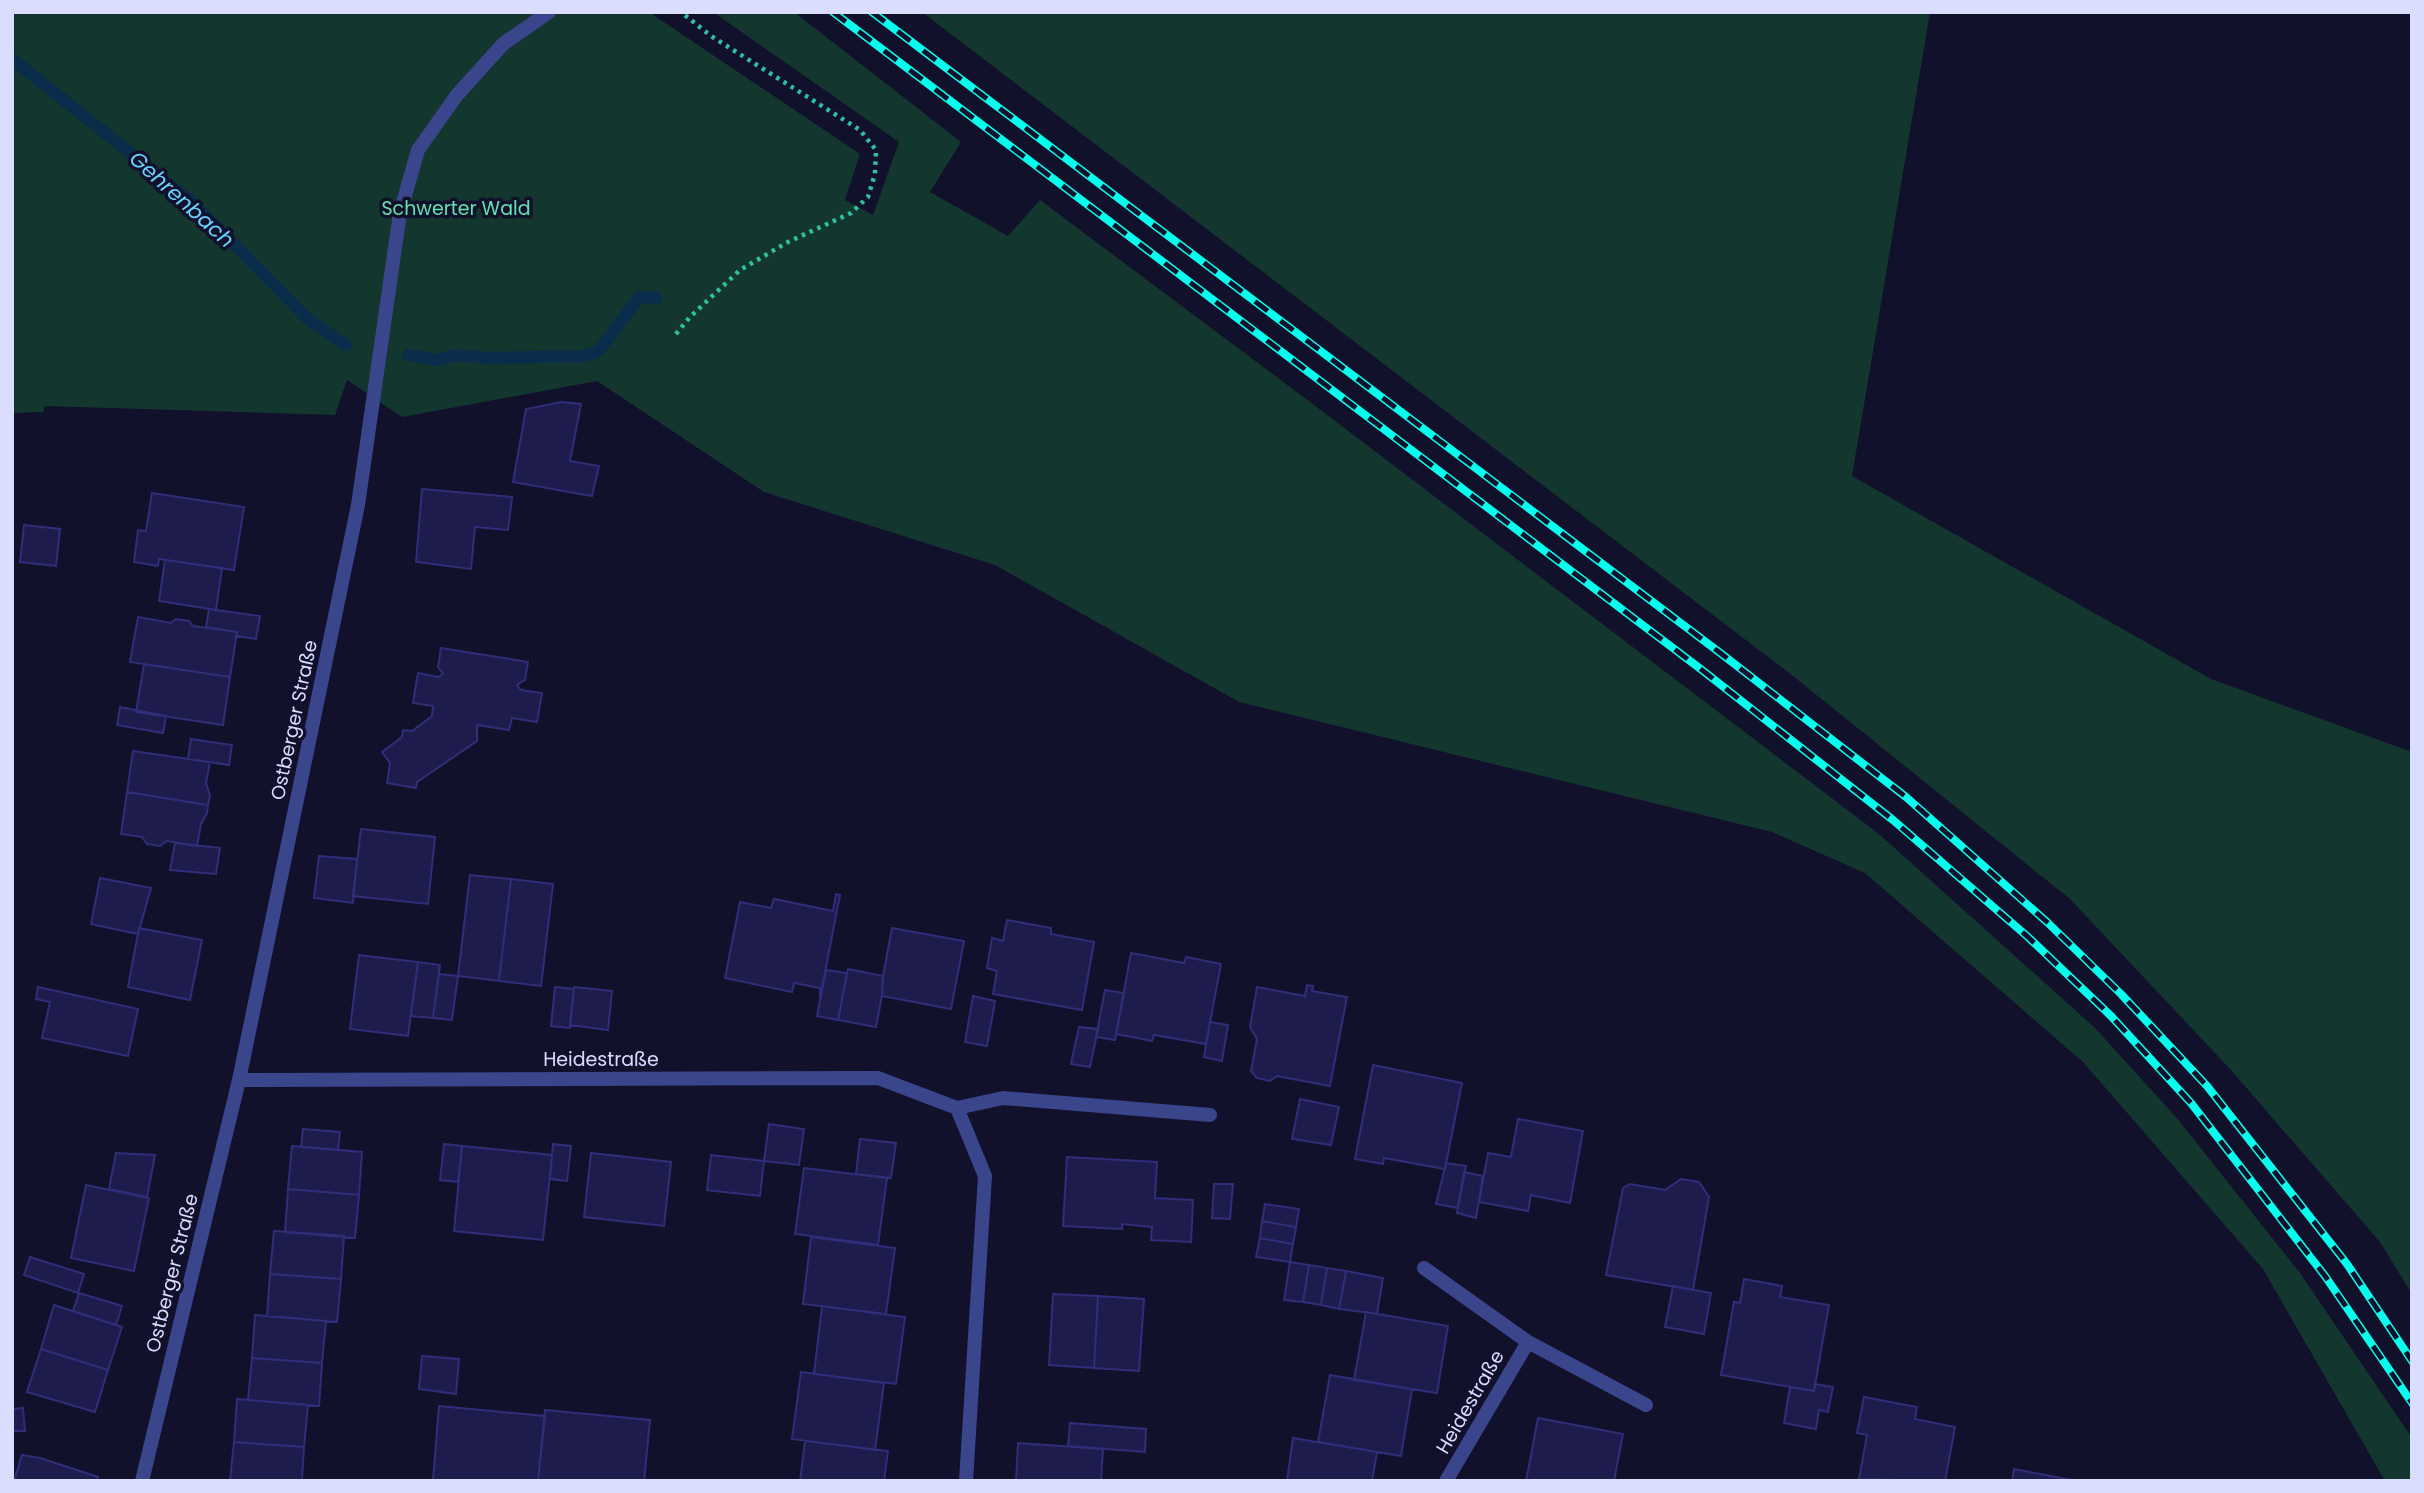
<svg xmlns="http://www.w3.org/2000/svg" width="2424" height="1493" font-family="Poppins,sans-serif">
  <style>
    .green { fill: #13362f }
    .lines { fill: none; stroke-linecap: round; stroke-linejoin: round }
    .stream { stroke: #0a2d4b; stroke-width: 12 }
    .building { fill: #1e1c4d; stroke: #302e79; stroke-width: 2 }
    .path { stroke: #2ec09f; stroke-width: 4.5; stroke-dasharray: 3.5 5; stroke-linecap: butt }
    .minor { stroke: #3b458b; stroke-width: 14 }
    .rail-casing { stroke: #07ffee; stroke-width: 8 }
    .rail { stroke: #11112c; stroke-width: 5; stroke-dasharray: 16; stroke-linecap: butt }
    .labels { text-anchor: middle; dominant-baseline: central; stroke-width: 7; stroke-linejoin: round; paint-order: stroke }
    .park-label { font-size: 19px; fill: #63e3ae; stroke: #11112c }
    .street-label { font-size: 19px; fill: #dbddff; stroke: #11112c }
    .water-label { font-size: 21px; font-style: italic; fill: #69d3ff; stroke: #11112c }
  </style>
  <rect width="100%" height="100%" fill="#11112c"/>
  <path class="green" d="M12,12H649L860,154L845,200L873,215L899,142L713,12H794L961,142L930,192L1008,236L1040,200L1322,411L1879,834L2094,1027L2176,1117L2300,1273L2412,1438V1481H2385L2263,1269L2083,1062L1865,873L1772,832L1239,702L995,565L764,492L597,381L402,417L347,380L335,415L45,406L43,412L12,413Z
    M922,12H1930L1852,476L2211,679L2412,752V1294L2380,1242L2230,1069L2070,899L1793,676Z"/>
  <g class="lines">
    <path class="stream" d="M12,59L192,202L310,321L346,345
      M408,355L437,360L457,355L490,358L584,356L599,351L639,297L657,298"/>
  </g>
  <path class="building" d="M561,402L581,404L570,461L599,466L592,496L513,482L526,409Z
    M422,489L512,497L508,530L475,527L471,569L416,562Z
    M152,493L244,507L234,570L159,559L158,566L134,562L138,530L146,531Z
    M24,525L60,529L56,566L20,562Z
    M165,560L222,568L216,610L159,601Z
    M209,609L260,616L256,639L236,636L237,632L206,627Z
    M138,617L171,623L176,619L189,621L193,626L237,632L230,677L130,662Z
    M441,648L528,662L525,680L517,685L521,690L542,693L537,722L512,718L509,730L477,725V741L417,782L416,788L387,783L390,763L382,752L402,737L403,730L412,731L432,716L433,706L413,703L418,673L438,677L443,674L438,667Z
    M144,664L230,677L223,725L136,712Z
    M120,707L166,716L163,733L117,725Z
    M191,739L232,745L229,765L188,759Z
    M133,751L210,762L206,783L210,796L208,805L127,792Z
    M127,792L208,805L207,813L201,824L197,846L167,841L160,846L147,844L142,837L121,834Z
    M361,829L435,837L428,904L353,896Z
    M175,843L220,848L216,874L170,870Z
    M319,856L357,859L353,903L314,898Z
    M470,875L511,879L499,981L458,976Z
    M100,878L151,888L138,934L91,924Z
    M511,879L553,884L541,986L499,981Z
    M836,894L840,895L820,998V988L794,983L792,992L725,978L740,902L771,908L774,899L833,911Z
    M1007,920L1051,928V934L1094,942L1082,1010L993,994L997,971L987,968L992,938L1003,941Z
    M139,928L202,940L190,1000L128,987Z
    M892,928L964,941L951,1009L882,996L883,976Z
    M1131,953L1184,963L1186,957L1221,964L1206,1044L1154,1035L1152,1041L1116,1034Z
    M359,955L418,962L408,1036L350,1029Z
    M418,962L440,965L433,1018L411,1016Z
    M848,969L883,976L882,996L876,1027L838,1020Z
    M826,970L847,973L838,1020L817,1016Z
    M439,974L458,976L452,1020L433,1018Z
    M1307,985L1313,986L1312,991L1347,997L1330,1086L1277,1076L1270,1081L1257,1078L1251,1071L1257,1039L1250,1027L1257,987L1305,996Z
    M38,987L138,1009L128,1056L42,1038L50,1002L36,999Z
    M555,987L574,989L570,1028L551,1026Z
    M574,987L612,991L608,1030L570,1025Z
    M1105,990L1124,993L1115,1040L1096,1037Z
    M973,996L995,1001L987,1046L965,1042Z
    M1210,1022L1228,1025L1222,1061L1204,1057Z
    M1079,1027L1098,1029L1090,1067L1071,1064Z
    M1373,1065L1462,1083L1445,1169L1384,1158L1383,1164L1355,1159Z
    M1300,1099L1339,1107L1331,1145L1292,1139Z
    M1518,1119L1583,1131L1570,1203L1531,1195L1528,1211L1479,1202L1488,1153L1511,1157Z
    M769,1124L804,1129L799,1165L764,1161Z
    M303,1129L340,1132L338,1150L301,1147Z
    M860,1139L896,1143L891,1178L856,1174Z
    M444,1144L462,1146L458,1182L440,1180Z
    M553,1144L571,1146L567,1181L550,1179Z
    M292,1146L362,1152L359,1195L288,1189Z
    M462,1146L552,1155L543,1240L454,1231Z
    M116,1153L155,1155L147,1197L109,1189Z
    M591,1153L671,1162L664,1226L584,1217Z
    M711,1155L764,1161L760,1196L707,1190Z
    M1067,1157L1157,1162L1155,1198L1193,1200L1191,1242L1151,1240L1152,1227L1122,1224V1229L1063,1226Z
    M1446,1163L1466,1166L1458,1208L1436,1204Z
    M804,1168L887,1178L878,1245L795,1234Z
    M1464,1172L1483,1176L1476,1218L1457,1213Z
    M1681,1179L1699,1182L1709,1197L1693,1290L1606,1275L1623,1188L1630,1184L1665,1190Z
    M1214,1184H1233L1230,1219L1212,1218Z
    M86,1185L149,1198L134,1271L71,1258Z
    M288,1189L359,1195L355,1238L285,1232Z
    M1265,1204L1299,1209L1296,1227L1262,1221Z
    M1262,1221L1296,1227L1293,1244L1260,1238Z
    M274,1231L344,1236L341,1279L270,1274Z
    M811,1237L895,1248L886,1314L803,1304Z
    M1260,1238L1293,1244L1290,1262L1256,1257Z
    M30,1257L84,1274L78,1293L24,1275Z
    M1290,1262L1309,1265L1303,1302L1284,1300Z
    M1309,1265L1327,1268L1321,1305L1303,1302Z
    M1327,1268L1346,1271L1339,1309L1321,1305Z
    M1346,1271L1383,1278L1377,1314L1339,1309Z
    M270,1274L341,1279L337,1322L267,1316Z
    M1744,1279L1782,1286L1780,1297L1829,1305L1814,1391L1721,1375L1734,1302L1740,1303Z
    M1673,1286L1711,1293L1704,1334L1665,1327Z
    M79,1293L122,1306L116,1325L73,1311Z
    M1053,1294L1098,1296L1094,1368L1049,1365Z
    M1098,1296L1144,1299L1139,1371L1094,1368Z
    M54,1305L122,1327L108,1370L41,1349Z
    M822,1306L905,1317L896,1384L814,1374Z
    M1366,1312L1448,1326L1437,1393L1354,1380Z
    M255,1315L326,1321L322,1363L252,1358Z
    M41,1349L108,1370L95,1412L27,1392Z
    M422,1356L459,1359L456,1394L419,1389Z
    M252,1358L322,1363L319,1406L248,1400Z
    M801,1372L884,1383L875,1450L792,1439Z
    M1330,1375L1412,1389L1401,1456L1318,1442Z
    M1815,1384L1833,1387L1828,1412L1819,1410L1816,1429L1784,1423L1790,1387L1814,1391Z
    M1864,1397L1917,1407L1915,1419L1955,1427L1945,1481L1859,1479L1867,1435L1857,1433Z
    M237,1399L308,1405L304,1447L234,1442Z
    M439,1406L545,1416L538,1481L433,1480Z
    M23,1408L25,1431H12V1409Z
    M545,1410L650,1420L644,1481H538Z
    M1538,1418L1623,1434L1614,1481H1526Z
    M1070,1423L1146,1429L1145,1452L1068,1446Z
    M1293,1438L1377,1452L1372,1481H1287Z
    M805,1441L888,1451L884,1481H800Z
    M234,1442L304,1447L302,1481H230Z
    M1018,1443L1103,1449L1101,1481H1016Z
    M22,1455L40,1458L98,1477L97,1481H14Z
    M2014,1469L2077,1481H2012Z"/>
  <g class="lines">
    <path class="path" d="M676,334L690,317L740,270L788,242L851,213L868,197L875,174L876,150L860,130L711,36L681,12"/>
    <path class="minor" d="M239,1080L878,1078L957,1108L985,1176L966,1481
      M957,1108L1003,1098L1210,1115
      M1424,1268L1528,1342L1446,1481
      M1528,1342L1646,1405
      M142,1481L239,1080L358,505L400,213L418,150L457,95L503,44L549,12"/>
    <defs>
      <path id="rail" d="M833,12L1702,670L1893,820L2028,937L2111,1016L2191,1103L2325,1276L2412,1403
        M872,12L1719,652L1906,797L2047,922L2121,994L2207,1086L2347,1264L2412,1361"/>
    </defs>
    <use href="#rail" class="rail-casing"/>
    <use href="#rail" class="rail"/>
  </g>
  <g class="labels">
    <g class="park-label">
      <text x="456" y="208">Schwerter Wald</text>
    </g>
    <g class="street-label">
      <text transform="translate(294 720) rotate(-78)">Ostberger Straße</text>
      <text x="601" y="1059">Heidestraße</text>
      <text transform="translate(172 1273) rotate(-76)">Ostberger Straße</text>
      <text transform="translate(1470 1402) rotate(-60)">Heidestraße</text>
    </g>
    <g class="water-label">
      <text transform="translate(182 199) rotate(42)">Gehrenbach</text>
    </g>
  </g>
  <rect width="2424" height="1493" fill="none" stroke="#dbddff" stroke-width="28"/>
</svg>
